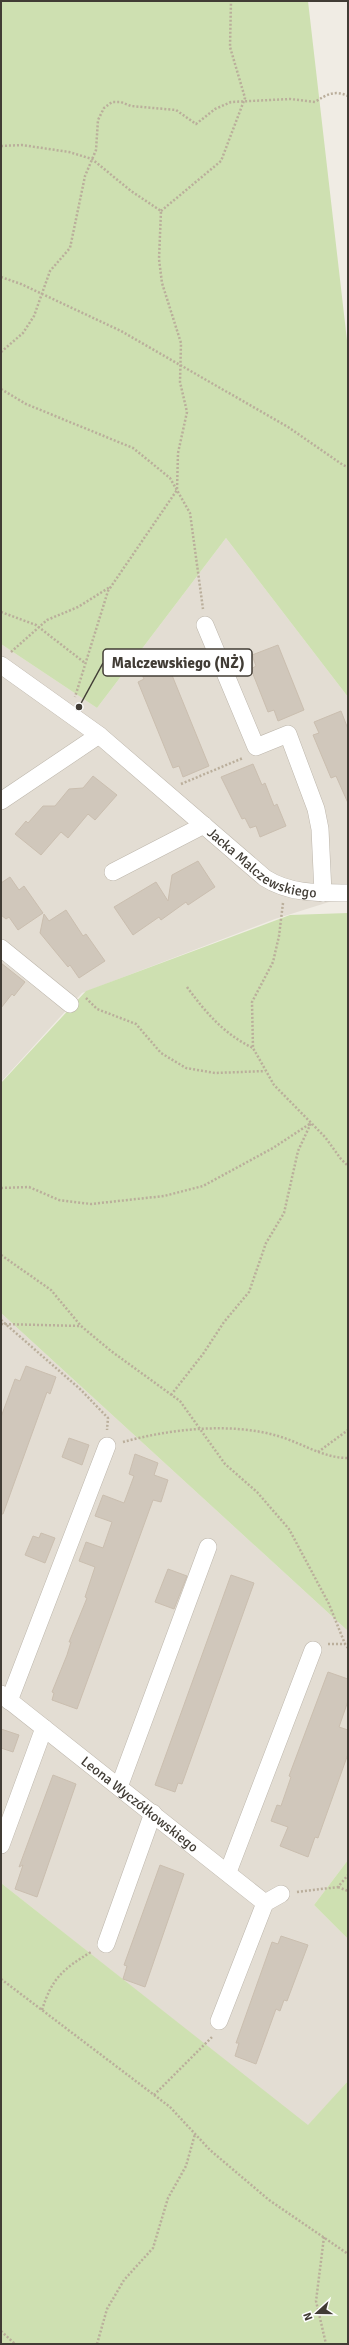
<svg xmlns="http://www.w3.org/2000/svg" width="349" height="2345" font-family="Signika,sans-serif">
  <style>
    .residential { fill: #e3ddd3 }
    .green { fill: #cee0b1 }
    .building { fill: #d0c7bb; stroke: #cabeaf }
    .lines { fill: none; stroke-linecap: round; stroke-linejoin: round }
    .street-casing { stroke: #bdb6ab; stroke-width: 18 }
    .path { stroke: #baae9b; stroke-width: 2.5; stroke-dasharray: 2 2; stroke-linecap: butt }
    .street { stroke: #fff; stroke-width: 17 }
    .labels { text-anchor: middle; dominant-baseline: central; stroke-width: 3; stroke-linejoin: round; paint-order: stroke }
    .street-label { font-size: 14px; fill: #413c35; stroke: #fff }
    .leader { fill: none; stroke: #413c35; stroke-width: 1.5 }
    .callout-dot { fill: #413c35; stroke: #fff; stroke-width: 1.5 }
    .callout { fill: #fff; stroke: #413c35; stroke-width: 1.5 }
    .callout-label { font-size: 15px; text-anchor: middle; font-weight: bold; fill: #413c35 }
  </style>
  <rect width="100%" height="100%" fill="#f0ece4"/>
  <path class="residential" d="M226,538L348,697V896L275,919L82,993L1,1082V644L97,708Z
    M1,1313L348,1631V1860L314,1905L348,1939V2081L308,2126L1,1883Z"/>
  <path class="green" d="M1,1H308L348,349V697L226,538L97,708L1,644Z
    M348,913V1631L1,1313V1083L86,991L290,915Z
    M348,1860V1939L314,1905Z
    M1,1883L308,2125L348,2081V2344H1Z"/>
  <path class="building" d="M278,645L304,710L278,721L274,710L268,712L251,669L256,666L252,655Z
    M165,658L209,766L183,777L179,766L173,768L138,682L144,679L139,668Z
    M341,711L348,729V803L336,776L331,778L313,735L319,733L314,722Z
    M253,764L262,785L265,783L274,806L277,804L286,826L260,837L256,826L250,828L245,818L242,819L221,777Z
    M93,776L117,795L95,820L88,814L68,838L61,832L41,855L15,834L26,821L28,823L43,806H55L69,789L83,788Z
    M198,861L215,887L188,905L186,902L161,920L159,917L133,935L114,907L156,882L168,901L172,875Z
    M10,877L19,890L24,886L43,913L18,930L9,917L6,919L1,915V883Z
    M66,910L83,936L86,934L105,961L79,978L70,965L68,967L40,933L44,914L49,921Z
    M1,963L25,982L14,996L12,994L1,1008Z
    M26,1366L56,1377L50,1394L47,1392L3,1514H1V1417L15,1379L20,1381Z
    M69,1438L89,1445L82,1465L62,1457Z
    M135,1454L158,1463L154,1475L168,1480L161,1502L153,1500L77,1709L52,1700L54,1693L52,1692L67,1655L71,1642H69L87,1598L85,1597L95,1567L79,1561L86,1542L103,1548L112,1522L95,1516L103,1495L124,1503L134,1476L129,1474Z
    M41,1533L55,1538L45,1563L25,1555L33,1536L39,1538Z
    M168,1569L187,1576L174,1609L155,1602Z
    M231,1575L254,1583L182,1784L178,1783L175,1792L155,1785Z
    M328,1672L348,1679V1701L339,1727L348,1730V1754L318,1838L315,1837L308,1857L280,1846L288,1827L271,1821L277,1805L281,1806L291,1777L289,1776Z
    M1,1729L19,1735L13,1752L1,1748Z
    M53,1775L76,1784L37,1897L15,1889L23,1865L19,1867Z
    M160,1865L184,1874L145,1987L123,1979L127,1966L124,1965Z
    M281,1936L308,1945L287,2001L284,2000L280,2011L276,2009L256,2064L235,2056L239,2043H236L272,1942L278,1944Z"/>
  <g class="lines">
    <defs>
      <g id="street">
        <path d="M205,625L256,747L288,734L316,809L320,829L323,893"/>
        <path id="s1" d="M1,665L99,735L265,878C290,894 319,893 348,893"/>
        <path d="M1,801L99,735"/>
        <path d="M113,872L204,825"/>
        <path d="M1,948L70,1004"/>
        <path id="s2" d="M1,1694L265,1903L281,1894"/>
        <path d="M9,1701L107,1446"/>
        <path d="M119,1787L208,1547"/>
        <path d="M1,1845L44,1728"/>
        <path d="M228,1872L313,1650"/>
        <path d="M106,1944L153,1813"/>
        <path d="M219,2021L265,1903"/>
      </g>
    </defs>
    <use href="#street" class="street-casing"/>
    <path class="path" d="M1,146L22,145L69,152L92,159L131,191L161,211L159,259L162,283L181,343L180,382L187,412L178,453L177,490L108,591L75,697
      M161,211L221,161L245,98L230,47L231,1
      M1,277L21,284L121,331L288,427L343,465L348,467
      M1,352L23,333L34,316L50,271L70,248L85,176L96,150L98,120L104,108L112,102H121L131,106L176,110L196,124L215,109L231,102L290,99L315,102C327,94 335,90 348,96
      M1,389L26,404L133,448L170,478L190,513L203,609
      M1,612L36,625L85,663
      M11,652L47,620L78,607L110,587
      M181,784L243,758
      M283,903L279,936L273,962L252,1002L253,1048L274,1085L325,1137L341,1159L348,1166
      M187,987C206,1013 224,1034 253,1048
      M86,998L97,1009L136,1024L161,1053L186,1068L215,1073L266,1071
      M1,1188L29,1187L59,1200L91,1204L164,1196L203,1186L273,1148L311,1123
      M1,1255L51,1290L81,1326L111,1351L180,1401L225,1464L257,1492L289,1529L329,1604L345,1644
      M1,1320L80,1389L108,1418L107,1430
      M1,1324L81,1326
      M171,1395L203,1354L224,1322L249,1292L266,1243L284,1213L298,1151L311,1123
      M123,1442C170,1429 231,1422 278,1436C302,1443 323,1458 348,1458
      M318,1452L348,1430
      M328,1644H345L348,1648
      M338,1887L348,1891
      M297,1892L338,1887L348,1875
      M1,1979L170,2107L210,2150L269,2200L348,2254
      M42,2010C52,1978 63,1969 91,1952
      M154,2095L213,2036
      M324,2237L316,2301L326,2344
      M1,2331L15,2344
      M97,2344L107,2309L124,2280L153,2248L168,2198L186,2166L195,2134"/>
    <use href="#street" class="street"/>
  </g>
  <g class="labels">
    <g class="street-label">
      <text stroke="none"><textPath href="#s1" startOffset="330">Jacka Malczewskiego</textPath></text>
      <text stroke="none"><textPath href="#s2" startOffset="177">Leona Wyczółkowskiego</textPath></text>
    </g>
  </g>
  <path class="leader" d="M79 707L103 663"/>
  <circle class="callout-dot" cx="79" cy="707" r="4"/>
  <rect class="callout" x="103" y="649" width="149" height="27" rx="4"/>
  <g class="callout-label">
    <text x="178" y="668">Malczewskiego (NŻ)</text>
  </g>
  <rect width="349" height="2345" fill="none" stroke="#413c35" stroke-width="4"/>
  <g transform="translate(317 2313) rotate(249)" stroke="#ffffff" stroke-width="3" paint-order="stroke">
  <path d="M0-3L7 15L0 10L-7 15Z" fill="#413c35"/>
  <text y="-6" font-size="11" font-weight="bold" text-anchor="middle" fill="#413c35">N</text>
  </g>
</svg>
